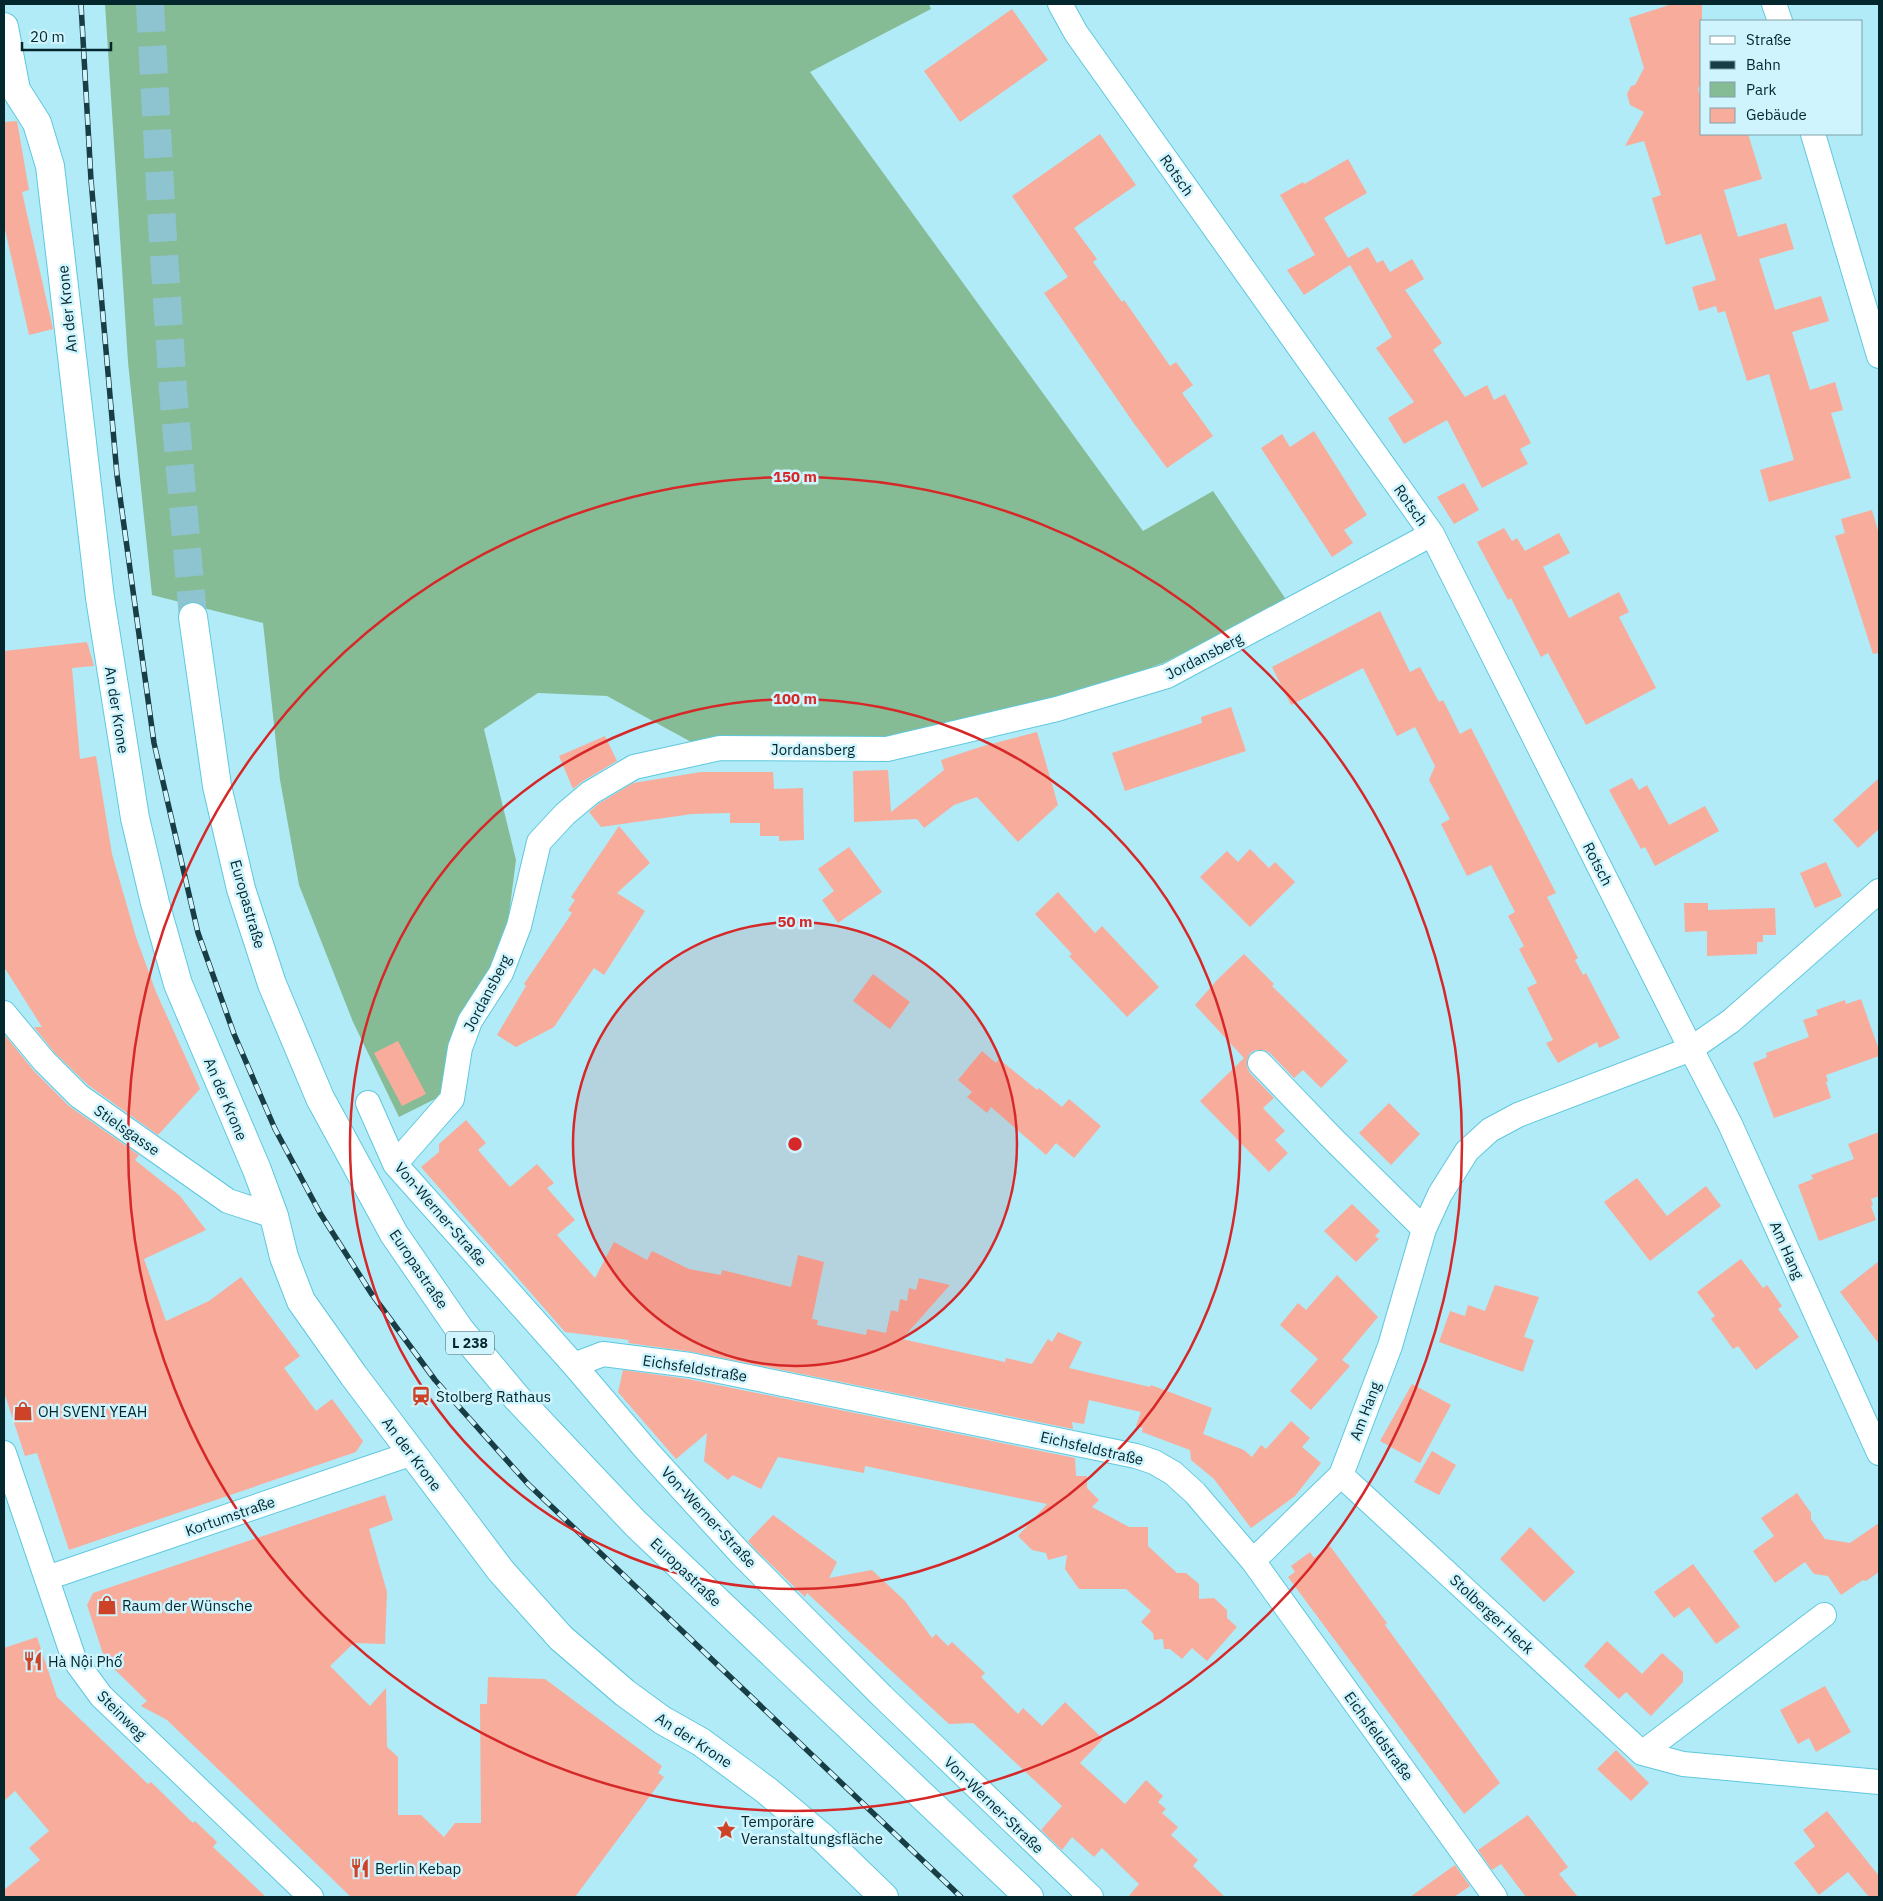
<svg xmlns="http://www.w3.org/2000/svg" width="1883" height="1901" font-family="'IBM Plex Sans',sans-serif">
  <style>
    .green { fill: #86bc95 }
    .building { fill: #f8ac9b }
    .lines { fill: none; stroke-linecap: round; stroke-linejoin: round }
    .primary-tunnel { stroke: #8ec4cf; stroke-width: 28; stroke-dasharray: 28 14; stroke-linecap: butt }
    .street-casing { stroke: #5fc8dd; stroke-width: 26 }
    .secondary-casing { stroke: #5fc8dd; stroke-width: 30 }
    .primary-casing { stroke: #5fc8dd; stroke-width: 30 }
    .street { stroke: #fff; stroke-width: 24 }
    .secondary { stroke: #fff; stroke-width: 28 }
    .primary { stroke: #fff; stroke-width: 28 }
    .rail-casing { stroke: #183d44; stroke-width: 5.5 }
    .rail { stroke: #cff4fd; stroke-width: 4; stroke-dasharray: 11; stroke-linecap: butt }
    .ring { fill: none; stroke: #d62828; stroke-width: 2.5 }
    .labels { text-anchor: middle; dominant-baseline: central; stroke-width: 5; stroke-linejoin: round; paint-order: stroke }
    .shield { fill: #cff4fd; stroke: #41646b; stroke-width: 1 }
    .shield-label { font-size: 14px; font-weight: bold; fill: #04272d }
    .street-label { font-size: 15px; fill: #04272d; stroke: #cff4fd }
    .poi-label { font-size: 15px; fill: #04272d; stroke: #cff4fd; text-anchor: start }
    .centre { fill: #d62828; stroke: #cff4fd; stroke-width: 2.5 }
    .ring-label { font-size: 15px; text-anchor: middle; font-weight: bold; fill: #d62828; stroke: #cff4fd; stroke-width: 5; stroke-linejoin: round; paint-order: stroke }
  </style>
  <rect width="100%" height="100%" fill="#b1ebf8"/>
  <path class="green" d="M105,4H929L931,9L810,72L1143,531L1213,491L1287,601L1163,663L1054,702L887,741L693,743L607,696L538,693L484,729L516,860L508,922L441,1096L399,1117L353,1022L299,885L280,780L263,623L152,595L128,362Z"/>
  <path class="building" d="M1672,4H1702V81L1698,89L1702,103V134H1748L1762,179L1724,190L1738,237L1786,223L1794,249L1759,259L1775,310L1821,296L1829,321L1792,332L1810,390L1835,382L1843,410L1831,413L1851,478L1769,502L1760,470L1794,460L1769,374L1747,381L1725,311L1718,313L1716,306L1699,311L1692,287L1716,280L1701,234L1666,245L1652,198L1661,195L1644,141L1625,146L1644,112L1630,105L1627,94L1631,86L1635,85L1644,68L1629,18Z
    M1012,9L1048,60L960,122L924,71Z
    M17,121L29,190L22,192L53,329L29,335L4,225V122Z
    M1100,134L1136,185L1074,228L1097,259L1093,262L1122,302L1124,300L1170,366L1176,362L1193,385L1182,393L1213,436L1167,468L1135,425L1044,293L1068,277L1012,196Z
    M1348,159L1367,193L1324,218L1348,258L1368,247L1377,263L1383,260L1390,272L1412,259L1424,279L1405,290L1442,343L1433,350L1465,397L1487,385L1494,400L1505,394L1531,443L1520,449L1528,464L1482,488L1447,420L1404,444L1388,418L1414,402L1376,348L1392,337L1350,265L1304,295L1287,270L1315,255L1280,195L1303,182L1304,184Z
    M1314,431L1367,515L1344,530L1353,543L1332,557L1261,448L1282,434L1290,447Z
    M1464,483L1479,510L1454,524L1437,497Z
    M1872,510L1879,534V653L1873,654L1835,536L1845,533L1841,519Z
    M1504,528L1512,541L1517,538L1525,551L1559,533L1570,553L1543,567L1569,618L1619,592L1629,612L1619,617L1656,688L1586,725L1548,653L1541,657L1511,598L1508,600L1477,542Z
    M1380,611L1410,672L1420,667L1439,702L1443,700L1460,734L1471,728L1556,893L1547,897L1578,958L1575,960L1583,975L1586,973L1620,1038L1599,1048L1597,1042L1558,1063L1546,1043L1553,1040L1527,988L1537,983L1519,949L1524,946L1508,916L1515,912L1491,865L1467,876L1441,824L1450,819L1429,780L1435,766L1415,727L1397,736L1363,668L1291,705L1272,667Z
    M87,642L94,666L72,668L80,759L96,756L112,854L136,937L156,992L200,1089L158,1135L88,1085L54,1052L34,1027H42L4,967V651Z
    M1231,707L1246,751L1125,791L1112,753L1202,723L1201,717Z
    M1037,732L1058,805L1018,842L977,797L954,805L924,828L917,819L854,822L853,771L888,770L891,812L944,770L941,760L980,747Z
    M605,736L617,761L583,781L573,789L559,756Z
    M701,772H773L774,789L803,788L804,840L779,841V836H760V823H730V813L692,814L601,827L589,812L598,804L633,783Z
    M1632,778L1639,790L1647,785L1669,825L1705,806L1719,831L1655,866L1645,847L1641,849L1609,790Z
    M1879,778V829L1858,848L1833,820Z
    M619,826L650,863L617,893L645,911L604,975L594,968L554,1027L516,1047L497,1035L526,986L524,984L572,913L568,910L575,900L571,897Z
    M849,847L882,892L838,923L822,900L834,891L818,869Z
    M1250,849L1269,868L1275,862L1295,882L1250,927L1200,877L1227,851L1238,862Z
    M1826,862L1842,896L1815,908L1800,873Z
    M1058,892L1095,933L1102,926L1159,987L1127,1017L1069,956L1072,954L1035,914Z
    M1684,903H1708V910L1775,908L1776,935H1763V942H1757V954L1707,956V931L1685,932Z
    M1244,954L1274,984L1272,986L1348,1061L1321,1088L1303,1070L1294,1078L1270,1053L1264,1050H1256L1250,1053L1247,1060V1067L1250,1073L1274,1098L1263,1108L1285,1131L1275,1140L1288,1153L1269,1172L1200,1101L1244,1058L1195,1005L1218,979Z
    M873,974L910,1002L890,1029L853,1001Z
    M1861,999L1879,1050V1056L1826,1075L1828,1081L1826,1082L1831,1098L1774,1118L1753,1063L1767,1057L1766,1053L1809,1037L1803,1020L1818,1015L1816,1010L1845,1000L1846,1004Z
    M4,1034L34,1071L69,1106L139,1155L135,1160L180,1196L206,1230L144,1259L166,1321L209,1301L241,1277L300,1356L284,1368L316,1411L332,1399L363,1441L356,1452L69,1550L37,1453L25,1456L4,1392Z
    M398,1041L426,1094L402,1106L374,1053Z
    M982,1051L996,1063L999,1059L1037,1090L1039,1088L1062,1107L1069,1099L1101,1126L1074,1158L1056,1143L1046,1155L991,1107L987,1113L967,1097L972,1092L958,1080Z
    M1389,1103L1420,1134L1391,1165L1359,1133Z
    M466,1120L486,1143L478,1150L510,1187L537,1164L554,1183L547,1188L575,1220L557,1235L595,1278L614,1242L647,1260L652,1251L689,1269L721,1275L722,1270L791,1287L798,1255L824,1262L812,1319L818,1320L817,1325L866,1335L867,1329L886,1333L891,1310L898,1312L900,1299L907,1301L909,1288L916,1290L919,1278L950,1285L902,1339L1005,1362L1006,1358L1032,1364L1048,1339L1052,1342L1058,1332L1082,1342L1069,1368L1150,1387L1151,1385L1212,1408L1203,1434L1244,1450L1252,1457L1261,1445L1266,1449L1291,1421L1310,1438L1302,1447L1321,1463L1295,1496L1251,1528L1214,1479L1191,1460L1190,1450L1142,1432L1143,1428L1136,1426L1141,1412L1089,1400L1084,1424L1072,1422L1073,1429L693,1352L628,1343L629,1340L565,1332L421,1167L439,1152V1144Z
    M1879,1132V1196L1871,1199L1873,1205L1871,1206L1876,1220L1819,1241L1798,1185L1813,1179L1811,1175L1854,1159L1848,1144Z
    M1637,1178L1667,1216L1706,1186L1721,1206L1650,1261L1604,1202Z
    M1352,1204L1380,1231L1375,1236L1379,1239L1356,1262L1324,1231Z
    M1741,1259L1763,1288L1767,1285L1782,1306L1778,1309L1799,1337L1756,1370L1738,1346L1733,1349L1723,1335L1711,1319L1715,1316L1697,1292Z
    M1879,1261V1344L1840,1292Z
    M1337,1275L1378,1317L1342,1360L1350,1366L1311,1410L1290,1391L1318,1359L1280,1325L1298,1303L1306,1310Z
    M1495,1285L1539,1297L1524,1337L1534,1340L1523,1372L1439,1342L1450,1311L1465,1316L1468,1305L1485,1311Z
    M623,1370L688,1379L1075,1458L1076,1476H1087V1488L1099,1500L1092,1507L1129,1527H1148V1546L1177,1573H1186L1199,1584V1599L1214,1598L1227,1610V1618L1237,1627L1207,1661L1192,1648L1182,1659L1170,1649H1164L1163,1639L1154,1640L1153,1633L1141,1622L1151,1611L1126,1589H1079L1065,1569L1067,1555L1048,1560L1046,1553L1032,1550L1018,1536L1047,1504L865,1466L864,1473L778,1457L761,1489L733,1475L728,1480L704,1461L707,1433L676,1459L618,1392Z
    M1412,1384L1451,1405L1420,1463L1380,1441Z
    M1432,1451L1456,1465L1439,1495L1414,1482Z
    M1797,1493L1811,1513V1519L1825,1539L1850,1543L1879,1523V1572L1866,1581L1863,1580L1841,1595L1828,1576L1814,1574L1805,1562L1775,1583L1753,1551L1774,1536L1761,1518Z
    M385,1495L393,1520L369,1529L387,1592L385,1644L354,1643L330,1666L370,1706L386,1688L387,1747L398,1757V1815H421L444,1837L455,1823H481L480,1704H487L488,1677L545,1679L662,1766L658,1773L664,1777L575,1897H351L167,1720L141,1706L147,1701L105,1660L87,1605L93,1593Z
    M773,1515L837,1562L829,1578L872,1570L905,1601L932,1638L936,1634L948,1646L952,1642L985,1673L981,1677L1018,1714L1023,1708L1042,1726L1065,1702L1103,1739L1080,1763L1125,1804L1146,1780L1163,1796L1158,1802L1166,1809L1162,1813L1178,1827L1171,1835L1198,1860L1193,1866L1225,1897H1128L1139,1884L1102,1848L1094,1857L1072,1837L1062,1850L1041,1830L1062,1806L973,1723L949,1724L807,1593L805,1597L755,1549L748,1541Z
    M1530,1527L1575,1572L1544,1602L1500,1559Z
    M1330,1546L1387,1623L1385,1625L1500,1783L1464,1814L1288,1577L1295,1572L1291,1566L1310,1552L1314,1558Z
    M1693,1564L1740,1627L1716,1644L1689,1607L1674,1618L1654,1592Z
    M37,1637L57,1697L148,1784L151,1782L193,1823L195,1821L217,1842L213,1847L266,1897H4V1890L40,1860L29,1848L49,1831L15,1791L4,1801V1648Z
    M1607,1641L1642,1674L1662,1653L1683,1672V1682L1651,1716L1626,1692L1619,1699L1584,1666Z
    M1825,1686L1851,1732L1816,1752L1809,1738L1798,1744L1780,1710Z
    M1616,1750L1649,1783L1631,1801L1597,1769Z
    M1827,1811L1879,1876V1897H1869L1848,1872L1819,1895L1794,1863L1815,1846L1803,1830Z
    M1528,1815L1568,1867L1559,1874L1578,1897H1526L1501,1864L1492,1870L1478,1850Z
    M1455,1865L1470,1886L1454,1897H1410Z"/>
  <g class="lines">
    <path class="primary-tunnel" d="M150,4L162,223L173,391L193,617"/>
    <defs>
      <path id="street" d="M1060,4L1076,33L1432,534L1691,1049L1730,1124L1879,1453
        M1774,4L1780,21
        M1813,134L1879,356
        M4,1013L44,1061L79,1096L228,1201L274,1216
        M1260,1063L1332,1138L1424,1229
        M368,1103L395,1164L574,1365L648,1452L741,1554L882,1696L1091,1897
        M395,1164L452,1099L460,1048L470,1021L501,973L519,926L539,842L565,814L590,793L634,767L720,748L887,749L1057,709L1167,676L1432,534
        M574,1365L603,1354L690,1365L1136,1456L1154,1462L1173,1473L1195,1493L1253,1561L1495,1897
        M4,1453L74,1659L101,1696L311,1897
        M1341,1475L1642,1753L1683,1764L1879,1782
        M1253,1561L1341,1475L1390,1346L1424,1229L1440,1194L1467,1151L1490,1130L1518,1115L1691,1049L1731,1021L1879,891
        M47,1578L413,1453
        M1642,1753L1824,1615"/>
      <path id="secondary" d="M4,27L16,90
        M4,74L16,90L37,123L50,166L100,598L135,818L155,903L178,984L257,1170L274,1216L284,1257L301,1301L354,1376L501,1571L561,1638L625,1693L662,1720L701,1742L766,1790L823,1838L884,1897"/>
      <path id="primary" d="M193,617L217,786L241,889L272,984L320,1098L394,1234L460,1330L517,1398L636,1524L1029,1897"/>
    </defs>
    <use href="#street" class="street-casing"/>
    <use href="#secondary" class="secondary-casing"/>
    <use href="#primary" class="primary-casing"/>
    <use href="#street" class="street"/>
    <use href="#secondary" class="secondary"/>
    <use href="#primary" class="primary"/>
    <defs>
      <path id="rail" d="M81,4L91,180L117,475L154,743L198,933L234,1034L275,1129L320,1213L371,1293L435,1380L528,1484L961,1897"/>
    </defs>
    <use href="#rail" class="rail-casing"/>
    <use href="#rail" class="rail"/>
  </g>
  <circle cx="795" cy="1144" r="222" fill="#d62828" fill-opacity=".12"/>
  <g class="ring">
    <circle cx="795" cy="1144" r="222"/>
    <circle cx="795" cy="1144" r="445"/>
    <circle cx="795" cy="1144" r="667"/>
  </g>
  <defs>
    <symbol id="station-bare" viewBox="-9 -9 18 18"><path d="M-3-6H3Q5-6 5-4V2Q5 4 3 4L4.5 6H3L1.5 4h-3L-3 6H-4.5L-3 4Q-5 4-5 2V-4Q-5-6-3-6ZM-3.5-4v3h7v-3ZM-3.5 1v1.5H-2V1ZM2 1v1.5H3.5V1Z" fill="#ce4328" stroke="#cff4fd" stroke-width="2.5" paint-order="stroke"/></symbol>
    <symbol id="shop-bare" viewBox="-9 -9 18 18"><path d="M-5-2.5h2.3a2.7 3.5 0 0 1 5.4 0H5L5.5 6h-11ZM-1.5-2.5h3a1.5 2.3 0 0 0-3 0Z" fill="#ce4328" stroke="#cff4fd" stroke-width="2.5" paint-order="stroke"/></symbol>
    <symbol id="restaurant-bare" viewBox="-9 -9 18 18"><path d="M-5-6h1v4h1v-4h1v4h1v-4h1v5L-1.5 .5V6h-2V.5L-5-1ZM5-6V6H3V1.5H1.5Q1.5-4 5-6Z" fill="#ce4328" stroke="#cff4fd" stroke-width="2.5" paint-order="stroke"/></symbol>
    <symbol id="sight-bare" viewBox="-9 -9 18 18"><path d="M0-6L1.8-2.2L6-1.7L2.9 1.2L3.7 5.4L0 3.3L-3.7 5.4L-2.9 1.2L-6-1.7L-1.8-2.2Z" fill="#ce4328" stroke="#cff4fd" stroke-width="2.5" paint-order="stroke"/></symbol>
  </defs>
  <g fill-rule="evenodd">
    <use href="#station-bare" x="407" y="1382" width="28" height="28"/>
    <use href="#shop-bare" x="9" y="1397" width="28" height="28"/>
    <use href="#shop-bare" x="93" y="1591" width="28" height="28"/>
    <use href="#restaurant-bare" x="19" y="1647" width="28" height="28"/>
    <use href="#sight-bare" x="712" y="1816" width="28" height="28"/>
    <use href="#restaurant-bare" x="346" y="1854" width="28" height="28"/>
  </g>
  <g class="labels">
    <rect class="shield" x="446" y="1331.5" width="48" height="23" rx="4"/>
    <g class="shield-label">
      <text x="470" y="1343">L 238</text>
    </g>
    <g class="street-label">
      <text transform="translate(1177 175) rotate(55)">Rotsch</text>
      <text transform="translate(67 309) rotate(-96)">An der Krone</text>
      <text transform="translate(1411 505) rotate(55)">Rotsch</text>
      <text transform="translate(1204 656) rotate(-27)">Jordansberg</text>
      <text transform="translate(117 710) rotate(81)">An der Krone</text>
      <text x="813" y="749">Jordansberg</text>
      <text transform="translate(1598 864) rotate(63)">Rotsch</text>
      <text transform="translate(248 904) rotate(74)">Europastraße</text>
      <text transform="translate(487 993) rotate(-62)">Jordansberg</text>
      <text transform="translate(226 1099) rotate(67)">An der Krone</text>
      <text transform="translate(127 1130) rotate(35)">Stielsgasse</text>
      <text transform="translate(441 1214) rotate(49)">Von-Werner-Straße</text>
      <text transform="translate(1787 1250) rotate(66)">Am Hang</text>
      <text transform="translate(419 1269) rotate(56)">Europastraße</text>
      <text transform="translate(695 1368) rotate(9)">Eichsfeldstraße</text>
      <text transform="translate(1365 1411) rotate(-69)">Am Hang</text>
      <text transform="translate(1092 1448) rotate(13)">Eichsfeldstraße</text>
      <text transform="translate(412 1454) rotate(53)">An der Krone</text>
      <text transform="translate(230 1516) rotate(-19)">Kortumstraße</text>
      <text transform="translate(709 1517) rotate(47)">Von-Werner-Straße</text>
      <text transform="translate(686 1572) rotate(44)">Europastraße</text>
      <text transform="translate(1492 1614) rotate(43)">Stolberger Heck</text>
      <text transform="translate(122 1715) rotate(45)">Steinweg</text>
      <text transform="translate(1379 1736) rotate(54)">Eichsfeldstraße</text>
      <text transform="translate(694 1740) rotate(33)">An der Krone</text>
      <text transform="translate(994 1805) rotate(44)">Von-Werner-Straße</text>
    </g>
    <g class="poi-label">
      <text x="436" y="1396">Stolberg Rathaus</text>
      <text x="38" y="1411">OH SVENI YEAH</text>
      <text x="122" y="1605">Raum der Wünsche</text>
      <text x="48" y="1661">Hà Nội Phố</text>
      <text x="741" y="1821">Temporäre<tspan x="741" dy="17">Veranstaltungsfläche</tspan></text>
      <text x="375" y="1868">Berlin Kebap</text>
    </g>
  </g>
  <circle cx="795" cy="1144" r="8" class="centre"/>
  <g class="ring-label">
    <text x="795" y="482">150 m</text>
    <text x="795" y="704">100 m</text>
    <text x="795" y="927">50 m</text>
  </g>
  <rect width="1883" height="1901" fill="none" stroke="#04272d" stroke-width="10"/>
  <rect x="1700" y="20" width="162" height="115" fill="#cff4fd" stroke="#7ea2aa"/>
  <rect x="1710" y="36" width="25" height="8" fill="#ffffff" stroke="#7ea2aa"/>
  <text x="1746" y="45" font-size="15" fill="#04272d">Straße</text>
  <rect x="1710" y="61" width="25" height="8" fill="#183d44" stroke="#7ea2aa"/>
  <text x="1746" y="70" font-size="15" fill="#04272d">Bahn</text>
  <rect x="1710" y="82" width="25" height="15" fill="#86bc95" stroke="#7ea2aa"/>
  <text x="1746" y="95" font-size="15" fill="#04272d">Park</text>
  <rect x="1710" y="108" width="25" height="15" fill="#f8ac9b" stroke="#7ea2aa"/>
  <text x="1746" y="120" font-size="15" fill="#04272d">Gebäude</text>
  <path d="M22 42v8h89v-8" fill="none" stroke="#04272d" stroke-width="2.5"/>
  <text x="30" y="42" font-size="15" fill="#04272d" stroke="#cff4fd" stroke-width="4" paint-order="stroke">20 m</text>
</svg>
